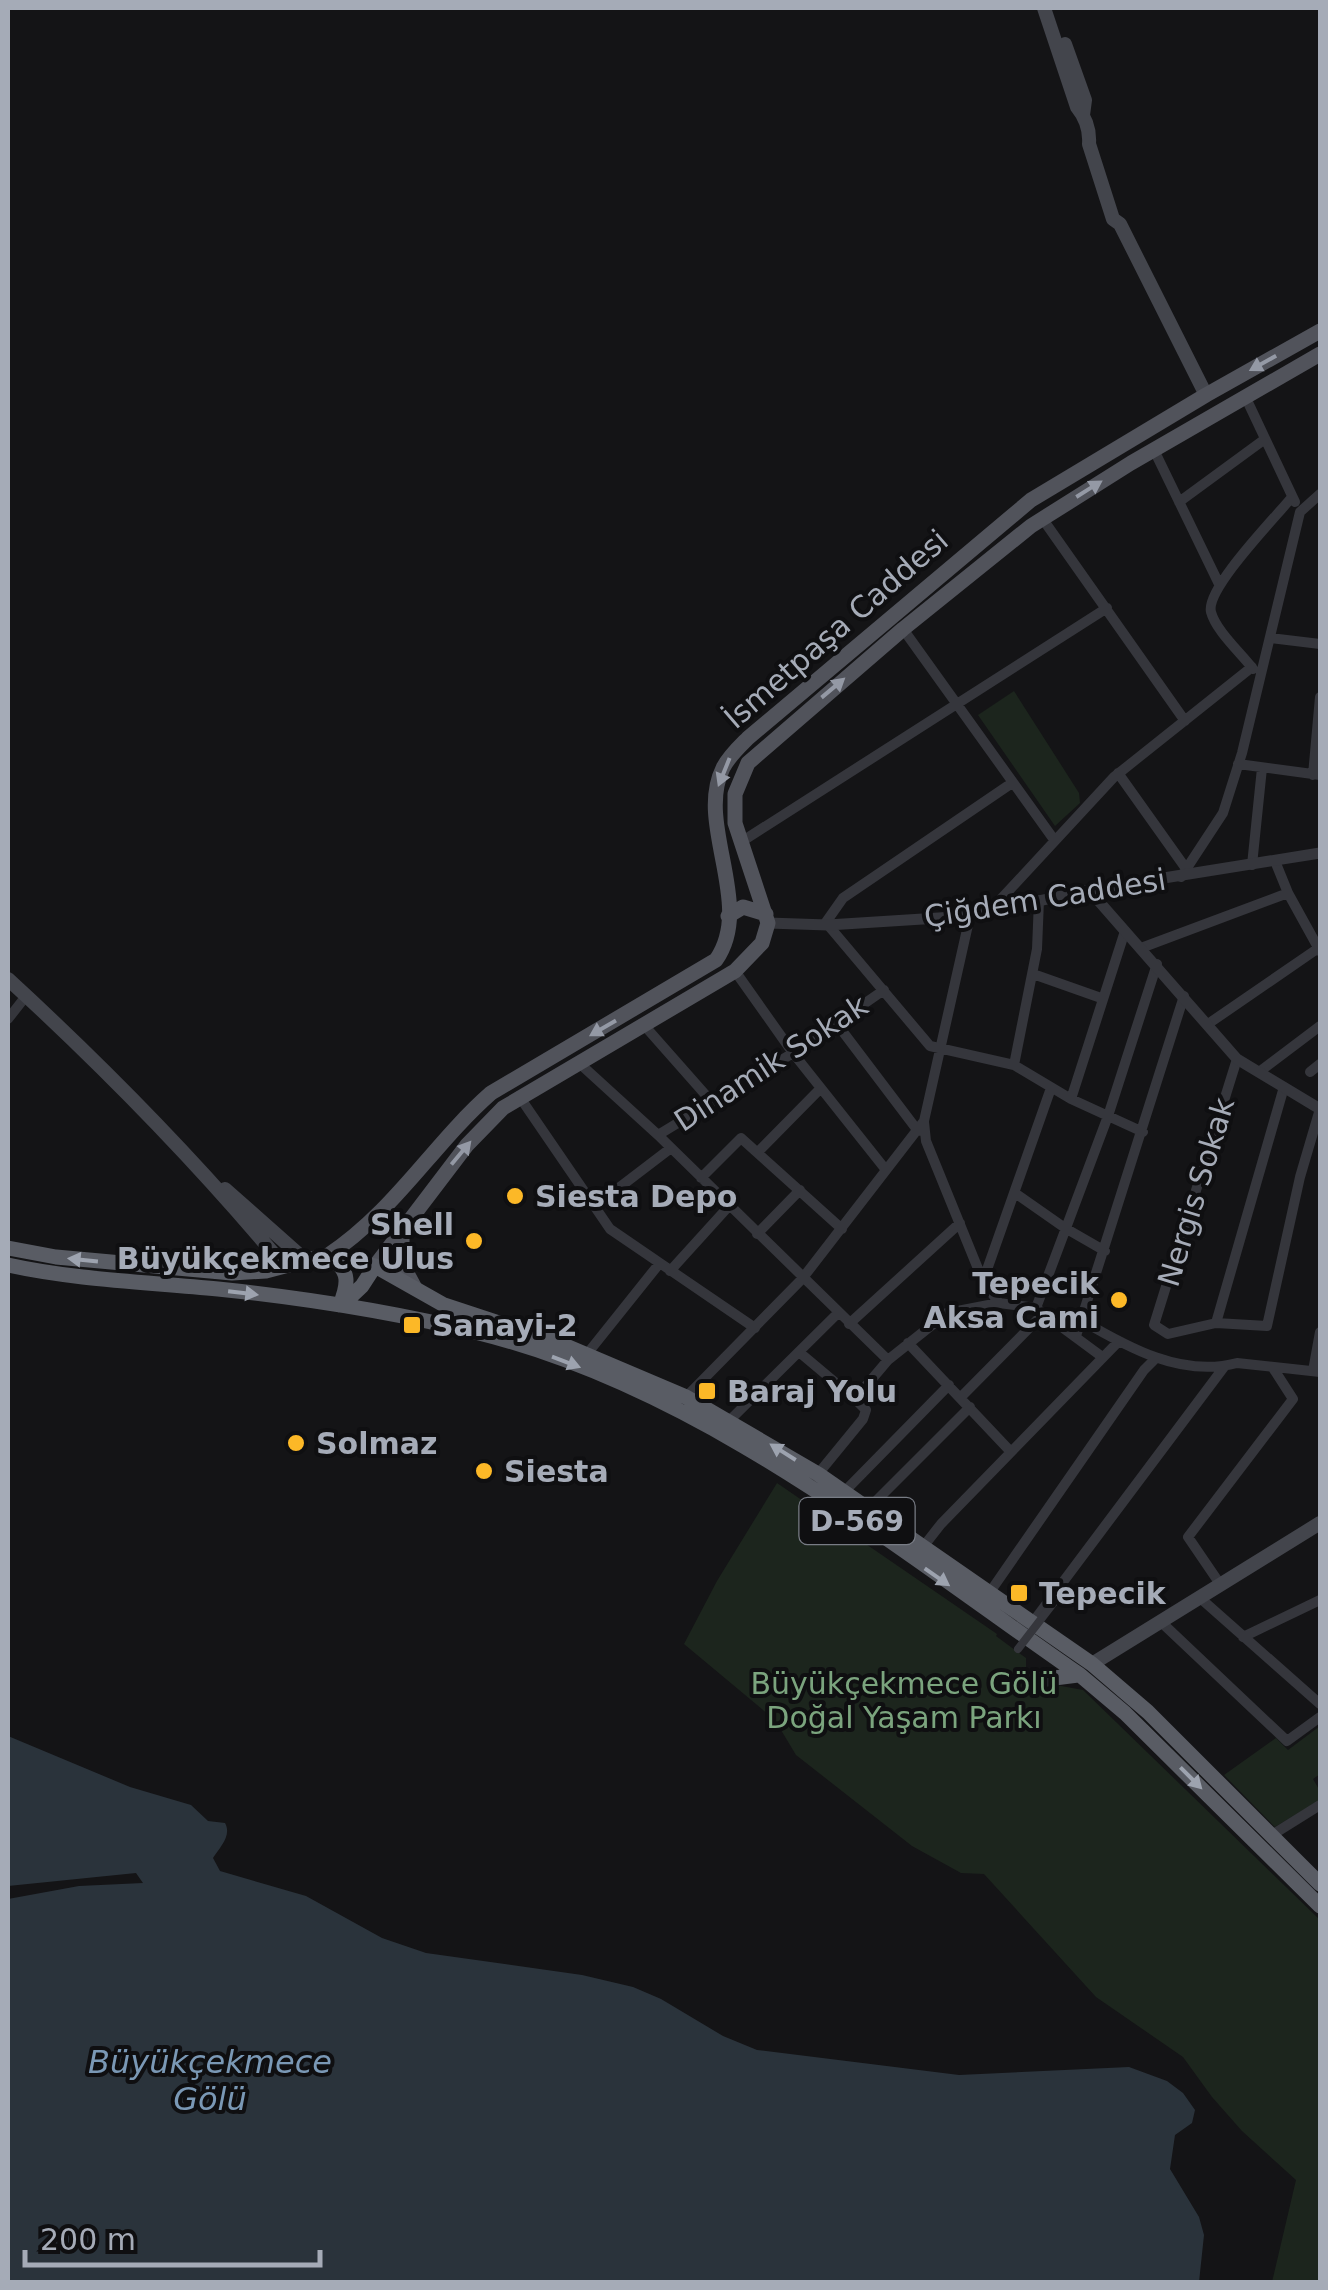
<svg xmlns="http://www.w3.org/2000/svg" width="1328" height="2290" font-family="'DejaVu Sans',sans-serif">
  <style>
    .green { fill: #1c251d }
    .water { fill: #2a333b }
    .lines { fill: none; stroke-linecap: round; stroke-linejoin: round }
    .minor { stroke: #35363c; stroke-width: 10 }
    .tertiary { stroke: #35363c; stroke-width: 11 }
    .secondary { stroke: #43454c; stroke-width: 14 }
    .primary { stroke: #51535b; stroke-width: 15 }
    .trunk { stroke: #595c64; stroke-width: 15 }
    .pedestrian-bridge { stroke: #35363c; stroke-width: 8 }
    .oneway { fill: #9499a5 }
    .oneway2 { fill: #9da3af }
    .poi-dot { fill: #fcb827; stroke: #0f0f11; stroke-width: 4 }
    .labels { text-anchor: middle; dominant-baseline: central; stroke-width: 8; stroke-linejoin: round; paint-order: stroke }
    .shield { fill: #0f0f11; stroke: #787c85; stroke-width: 2.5 }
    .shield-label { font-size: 28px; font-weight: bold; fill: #a5abb7 }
    .street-label { font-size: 30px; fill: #a5abb7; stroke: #0f0f11 }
    .poi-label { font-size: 30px; font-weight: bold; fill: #a5abb7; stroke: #0f0f11; text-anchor: start }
    .park-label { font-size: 30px; fill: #7ba47e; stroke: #0f0f11 }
    .water-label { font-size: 32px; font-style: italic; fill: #7a98b5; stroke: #0f0f11 }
  </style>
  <rect width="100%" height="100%" fill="#141416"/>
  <path class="green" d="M1014,691L1079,793L1080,803L1055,826L978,715Z
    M777,1483L997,1634L996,1636L1026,1658V1675L1033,1689L1056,1685L1083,1690L1320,1920V2282H1272L1296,2180L1242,2131L1212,2097L1183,2057L1096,1997L984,1874L961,1873L912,1846L796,1755L775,1720L684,1644L717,1581Z
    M1320,1726V1774L1313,1779L1320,1791V1800L1275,1827L1224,1775L1276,1738L1288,1750Z"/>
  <path class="water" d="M8,1736L130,1787L191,1805L208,1821L225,1823C232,1836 220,1847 213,1858L220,1871L306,1896L382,1938L426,1953L582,1975L633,1987L661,1999L723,2036L757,2050L959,2075L1129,2067L1167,2081L1183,2093L1195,2110L1192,2123L1175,2135L1170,2169L1199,2217L1204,2235L1199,2282H8V1899L79,1886L143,1883L136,1873L8,1886Z"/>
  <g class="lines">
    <path class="minor" d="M1245,396L1295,502
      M1154,450L1219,584
      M1179,502L1265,439
      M1300,512L1320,494
      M1042,518L1185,721
      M903,629L1055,841
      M1270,638L1320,644
      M1253,669C1241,653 1216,631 1211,612C1205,589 1276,517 1292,497
      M1238,764L1320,775
      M1118,773L1187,870
      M1313,775L1320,697
      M741,842L1107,608
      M1275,861L1288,893L1320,951
      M1252,865L1262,768
      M1181,877L1223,813L1242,753L1300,512
      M988,913L1114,777L1252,667
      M824,925L843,898L1012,783
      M828,925L930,1046L1014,1065L1071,1099L1143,1132
      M1141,948L1288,893
      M735,971L793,1053L886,1170
      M1033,974L1101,998
      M8,1019L26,996
      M643,1024L711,1101
      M837,1024L918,1131
      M1208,1024L1320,947
      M1237,1059L1154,1325L1168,1334L1216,1323L1267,1326L1300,1177L1320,1109
      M578,1062L658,1135L888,1360
      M1014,1065L1037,949L1039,900
      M1259,1072L1320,1026
      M1310,1072L1320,1064
      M519,1096L610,1229L755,1328
      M1071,1099L1125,931
      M924,1122L926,1141L983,1281L999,1303
      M658,1135L793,1053L884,990
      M758,1152L820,1089
      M701,1178L741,1138L842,1229
      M1015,1193L1065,1228L1105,1251
      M595,1206L671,1148
      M757,1234L800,1190
      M670,1271L729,1206
      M983,1281L1051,1088
      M1036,1308L1108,1116L1157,964
      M1081,1320C1127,1347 1182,1378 1237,1363L1320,1372
      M1216,1323L1284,1087
      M849,1324L960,1223
      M1076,1336L1184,996
      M908,1343L1011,1452
      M799,1352L855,1399
      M587,1354L659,1264
      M1313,1371L1320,1332
      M686,1397L802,1279L924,1121L970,916
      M961,1397L1044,1313
      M730,1420L838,1313
      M818,1474L863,1419L866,1410L855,1399L888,1360L947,1313L999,1303L1036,1308L1101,1356
      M844,1492L949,1385
      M868,1509L970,1407
      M923,1547L941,1524L1119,1341
      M1220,1584L1188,1537L1293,1399L1273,1368
      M990,1592L1144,1370L1156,1358
      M1199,1597L1320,1704
      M1160,1621L1287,1741L1320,1717
      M1033,1622L1224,1367
      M1243,1637L1320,1600
      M1272,1835L1320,1805"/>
    <path class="tertiary" d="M1089,890L1237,1059L1320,1109
      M768,923L828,925L970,916L1089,890L1320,853"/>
    <path class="secondary" d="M1044,8L1077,107C1086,118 1090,130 1089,144L1113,219L1120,224L1206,395
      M1065,44L1085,100L1083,115
      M8,979C106,1069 199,1164 284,1266
      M225,1189L304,1259
      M1092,1664L1320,1523"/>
    <path class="primary" d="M728,916L743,907L766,914
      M402,1231V1264L415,1288
      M327,1256C396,1210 432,1145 491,1093L716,960C755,904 695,824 723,768C729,756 739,747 748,738L1031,500L1206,395L1320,331
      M375,1266L467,1145L503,1108L735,971L762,943L768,923L735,823V794L748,763L903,629L1031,526L1131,463L1320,354"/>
    <path class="trunk" d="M8,1248L56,1257L232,1273L266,1271L319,1257L375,1266L444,1305L554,1341L686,1397L818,1474L1092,1664L1148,1712L1320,1884
      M330,1258C351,1270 348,1285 340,1305
      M8,1265C76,1280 148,1282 218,1289C305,1298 394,1312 479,1333C702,1388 895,1547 1080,1675L1125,1713L1320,1906
      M344,1303L362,1286L375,1266
      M1031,1681L1078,1675"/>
    <path class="pedestrian-bridge" d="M1018,1649L1055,1601"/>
  </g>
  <defs><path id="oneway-solid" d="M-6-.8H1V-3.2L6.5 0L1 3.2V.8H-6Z" transform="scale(2.5)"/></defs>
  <g class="oneway">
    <use href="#oneway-solid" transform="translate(1263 363) rotate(151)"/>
    <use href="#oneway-solid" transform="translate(1089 489) rotate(-32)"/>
    <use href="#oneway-solid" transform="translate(833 688) rotate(-40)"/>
    <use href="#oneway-solid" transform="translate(724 772) rotate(112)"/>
    <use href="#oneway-solid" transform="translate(603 1028) rotate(150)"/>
    <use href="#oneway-solid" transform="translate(461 1153) rotate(-50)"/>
  </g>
  <g class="oneway2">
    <use href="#oneway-solid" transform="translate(83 1260) rotate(-174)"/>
    <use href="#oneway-solid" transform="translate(243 1293) rotate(7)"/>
    <use href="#oneway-solid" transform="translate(566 1362) rotate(21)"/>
    <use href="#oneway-solid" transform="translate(783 1452) rotate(-148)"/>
    <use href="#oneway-solid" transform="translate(937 1577) rotate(35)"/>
    <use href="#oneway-solid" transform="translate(1191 1778) rotate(45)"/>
  </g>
  <g class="poi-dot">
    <circle cx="515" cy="1196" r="10"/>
    <circle cx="474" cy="1241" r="10"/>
    <circle cx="1119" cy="1300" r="10"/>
    <rect x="402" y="1315" width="20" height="20" rx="5"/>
    <rect x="697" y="1381" width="20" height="20" rx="5"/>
    <circle cx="296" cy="1443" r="10"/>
    <circle cx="484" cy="1471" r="10"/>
    <rect x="1009" y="1583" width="20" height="20" rx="5"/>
  </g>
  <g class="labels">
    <rect class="shield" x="799.5" y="1498" width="115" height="46" rx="8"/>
    <g class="shield-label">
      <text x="857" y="1521">D-569</text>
    </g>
    <g class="street-label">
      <text transform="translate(836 629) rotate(-41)">İsmetpaşa Caddesi</text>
      <text transform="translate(1045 898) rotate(-9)">Çiğdem Caddesi</text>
      <text transform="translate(771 1063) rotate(-33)">Dinamik Sokak</text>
      <text transform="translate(1196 1192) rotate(-73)">Nergis Sokak</text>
    </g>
    <g class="poi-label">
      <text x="535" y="1196">Siesta Depo</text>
      <text x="454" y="1224" text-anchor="end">Shell<tspan x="454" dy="34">Büyükçekmece Ulus</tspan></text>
      <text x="1099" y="1283" text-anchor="end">Tepecik<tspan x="1099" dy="34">Aksa Cami</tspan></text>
      <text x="432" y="1325">Sanayi-2</text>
      <text x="727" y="1391">Baraj Yolu</text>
      <text x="316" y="1443">Solmaz</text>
      <text x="504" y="1471">Siesta</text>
      <text x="1039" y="1593">Tepecik</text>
    </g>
    <g class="park-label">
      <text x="904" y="1683">Büyükçekmece Gölü<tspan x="904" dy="34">Doğal Yaşam Parkı</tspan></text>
    </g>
    <g class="water-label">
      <text x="210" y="2062">Büyükçekmece<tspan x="210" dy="37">Gölü</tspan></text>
    </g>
  </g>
  <rect width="1328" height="2290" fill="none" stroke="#a5abb7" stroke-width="20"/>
  <path d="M25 2250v15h295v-15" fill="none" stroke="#a5abb7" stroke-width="5"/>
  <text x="40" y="2250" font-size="30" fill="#a5abb7" stroke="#0f0f11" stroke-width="8" paint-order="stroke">200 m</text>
</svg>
